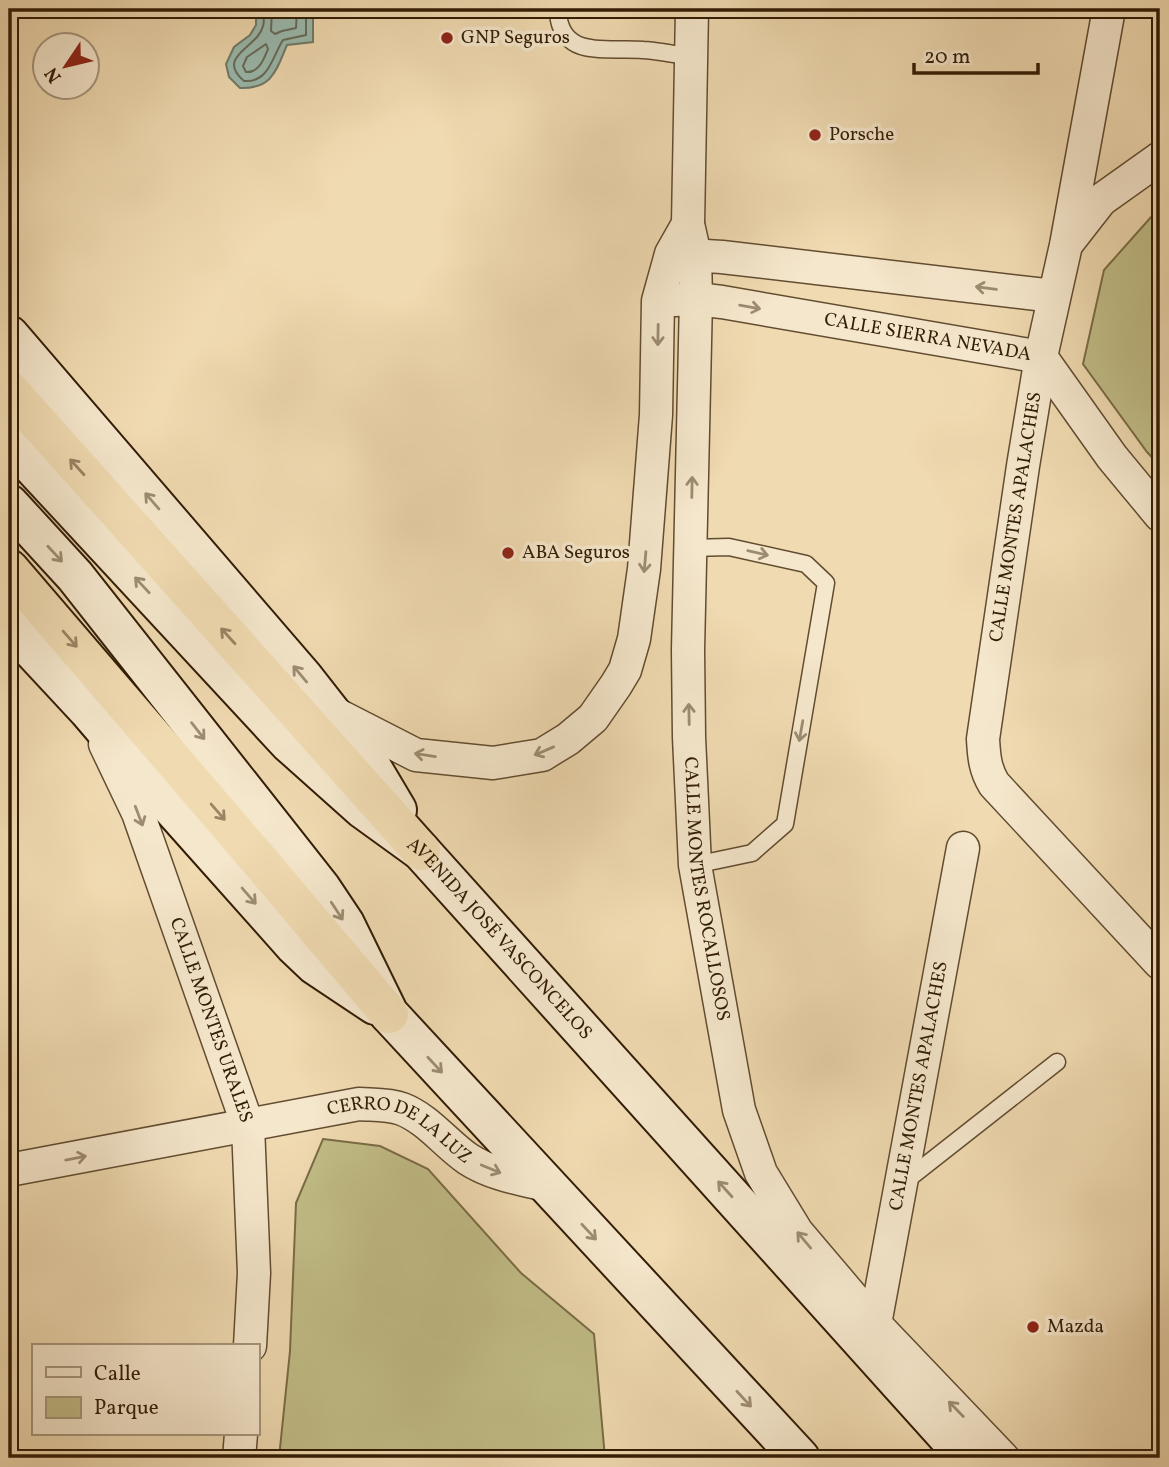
<svg xmlns="http://www.w3.org/2000/svg" width="1169" height="1467" font-family="Vollkorn,serif">
  <style>
    .green { fill: #c1bd87; stroke: #7a6c46; stroke-width: 2 }
    .water { fill: #9abaae; stroke: #707b6a; stroke-width: 2 }
    .lines { fill: none; stroke-linecap: round; stroke-linejoin: round }
    .shore { stroke: #666b5a; stroke-width: 2 }
    .lane-casing { stroke: #624c30; stroke-width: 19 }
    .street-casing { stroke: #624c30; stroke-width: 35 }
    .secondary-casing { stroke: #321c05; stroke-width: 42 }
    .highway-casing { stroke: #321c05; stroke-width: 42 }
    .lane { stroke: #f5e7cc; stroke-width: 16 }
    .street { stroke: #f5e7cc; stroke-width: 32 }
    .secondary { stroke: #f5e7cc; stroke-width: 38 }
    .highway { stroke: #f0dab1; stroke-width: 38 }
    .oneway { stroke: #9d8c72 }
    .oneway2 { stroke: #9a8464 }
    .poi-dot { fill: #8f2418; stroke: #f5e7cc; stroke-width: 2.5 }
    .labels { text-anchor: middle; dominant-baseline: central; stroke-width: 7; stroke-linejoin: round; paint-order: stroke }
    .poi-label { font-size: 19px; fill: #321c05; stroke: #f5e7cc; text-anchor: start }
    .street-label { font-size: 19px; fill: #321c05; stroke: #f5e7cc }
  </style>
  <rect width="100%" height="100%" fill="#f0dab1"/>
  <filter id="stains"><feTurbulence type="fractalNoise" baseFrequency=".00286" numOctaves="4"/><feColorMatrix values="0 0 0 0 .2 0 0 0 0 .09 0 0 0 0 .02 0 0 0 .5 -.17"/></filter>
  <radialGradient id="worn" r=".72"><stop offset=".6" stop-color="#630" stop-opacity="0"/><stop offset="1" stop-color="#630" stop-opacity=".3"/></radialGradient>
  <path class="green" d="M1160,207V466L1147,452L1083,364L1104,270Z
    M323,1139L380,1146L428,1169L521,1273L594,1334L605,1458H279L290,1351L296,1203Z"/>
  <path class="water" d="M256,9H313V42L287,45C276,71 272,89 240,88L229,77L226,64L234,47L250,35L256,25Z"/>
  <g class="lines">
    <path class="shore" d="M263,9C263,14 265,21 263,26C258,48 215,56 244,81C269,83 272,57 283,40L306,35V9
      M272,9L271,31L275,34L282,31L296,28L297,9
      M266,44L268,49C264,59 259,73 246,72L243,66L247,57Z"/>
    <defs>
      <path id="lane" d="M558,9C558,22 561,34 573,42C588,53 624,48 643,50C659,51 675,54 691,57
        M690,548L729,547L806,564L826,583L785,824L752,853L695,865
        M903,1183L1057,1062"/>
      <g id="street">
        <path id="s1" d="M692,9L688,224L695,255L696,299L688,650L689,737L695,865L739,1110L761,1173L797,1232L875,1324L1003,1458"/>
        <path d="M1109,9L1066,245L1041,357L1023,466L983,739C984,757 985,769 994,784L1160,963"/>
        <path d="M1069,241L1101,200L1160,158"/>
        <path d="M673,254L722,257L1054,296"/>
        <path id="s2" d="M675,300L696,299L722,302L1041,357L1112,457L1160,515"/>
        <path d="M332,712L416,755L493,763L542,755L568,739L593,718L616,685L625,670L634,639L644,569L656,415L658,301L671,254L688,224"/>
        <path id="s3" d="M105,744L138,813L248,1126L254,1273L250,1346"/>
        <path id="s4" d="M9,1170L359,1104C373,1105 389,1104 402,1109C428,1119 446,1144 468,1159C491,1174 520,1179 546,1185"/>
        <path id="s5" d="M875,1324L963,848"/>
        <path d="M239,1458L241,1434"/>
      </g>
      <g id="secondary">
        <path d="M9,335L304,678L365,756L397,810"/>
        <path id="s6" d="M9,441L289,743L363,809L421,851L967,1458"/>
        <path d="M9,504L75,576L321,888L345,924L389,1014L800,1458"/>
        <path d="M9,625L88,710L172,808L295,946L315,965L375,1005"/>
      </g>
      <path id="highway" d="M9,390L421,851
        M9,569L258,859L389,1014"/>
    </defs>
    <use href="#lane" class="lane-casing"/>
    <use href="#street" class="street-casing"/>
    <use href="#secondary" class="secondary-casing"/>
    <use href="#highway" class="highway-casing"/>
    <use href="#lane" class="lane"/>
    <use href="#street" class="street"/>
    <use href="#secondary" class="secondary"/>
    <use href="#highway" class="highway"/>
  </g>
  <defs><path id="oneway-shaft" d="M-6 0H5M1.5-3L5.5 0L1.5 3" fill="none" stroke-width="1.6" stroke-linecap="round" stroke-linejoin="round" transform="scale(1.75)"/></defs>
  <g class="oneway">
    <use href="#oneway-shaft" transform="translate(986 288) rotate(-173)"/>
    <use href="#oneway-shaft" transform="translate(750 307) rotate(10)"/>
    <use href="#oneway-shaft" transform="translate(658 335) rotate(91)"/>
    <use href="#oneway-shaft" transform="translate(692 487) rotate(-89)"/>
    <use href="#oneway-shaft" transform="translate(152 501) rotate(-131)"/>
    <use href="#oneway-shaft" transform="translate(758 553) rotate(13)"/>
    <use href="#oneway-shaft" transform="translate(55 554) rotate(47)"/>
    <use href="#oneway-shaft" transform="translate(645 562) rotate(95)"/>
    <use href="#oneway-shaft" transform="translate(142 585) rotate(-133)"/>
    <use href="#oneway-shaft" transform="translate(300 674) rotate(-130)"/>
    <use href="#oneway-shaft" transform="translate(689 714) rotate(-91)"/>
    <use href="#oneway-shaft" transform="translate(198 731) rotate(52)"/>
    <use href="#oneway-shaft" transform="translate(801 731) rotate(100)"/>
    <use href="#oneway-shaft" transform="translate(544 751) rotate(157)"/>
    <use href="#oneway-shaft" transform="translate(425 755) rotate(-171)"/>
    <use href="#oneway-shaft" transform="translate(139 816) rotate(69)"/>
    <use href="#oneway-shaft" transform="translate(249 896) rotate(49)"/>
    <use href="#oneway-shaft" transform="translate(337 911) rotate(57)"/>
    <use href="#oneway-shaft" transform="translate(435 1065) rotate(47)"/>
    <use href="#oneway-shaft" transform="translate(76 1158) rotate(-11)"/>
    <use href="#oneway-shaft" transform="translate(491 1169) rotate(22)"/>
    <use href="#oneway-shaft" transform="translate(725 1189) rotate(-132)"/>
    <use href="#oneway-shaft" transform="translate(589 1232) rotate(47)"/>
    <use href="#oneway-shaft" transform="translate(804 1240) rotate(-130)"/>
    <use href="#oneway-shaft" transform="translate(744 1399) rotate(47)"/>
    <use href="#oneway-shaft" transform="translate(956 1409) rotate(-134)"/>
  </g>
  <g class="oneway2">
    <use href="#oneway-shaft" transform="translate(77 467) rotate(-132)"/>
    <use href="#oneway-shaft" transform="translate(228 636) rotate(-132)"/>
    <use href="#oneway-shaft" transform="translate(70 639) rotate(49)"/>
    <use href="#oneway-shaft" transform="translate(218 812) rotate(49)"/>
  </g>
  <g class="poi-dot">
    <circle cx="447" cy="38" r="7"/>
    <circle cx="815" cy="135" r="7"/>
    <circle cx="508" cy="553" r="7"/>
    <circle cx="1033" cy="1327" r="7"/>
  </g>
  <g class="labels">
    <g class="poi-label">
      <text x="461" y="38">GNP Seguros</text>
      <text x="829" y="135">Porsche</text>
      <text x="522" y="553">ABA Seguros</text>
      <text x="1047" y="1327">Mazda</text>
    </g>
    <g class="street-label">
      <text stroke="none"><textPath href="#s2" startOffset="256">CALLE SIERRA NEVADA</textPath></text>
      <text transform="translate(1016 517) rotate(-81)">CALLE MONTES APALACHES</text>
      <text stroke="none"><textPath href="#s1" startOffset="882">CALLE MONTES ROCALLOSOS</textPath></text>
      <text stroke="none"><textPath href="#s6" startOffset="700">AVENIDA JOSÉ VASCONCELOS</textPath></text>
      <text stroke="none"><textPath href="#s3" startOffset="296">CALLE MONTES URALES</textPath></text>
      <text stroke="none"><textPath href="#s5" startOffset="242">CALLE MONTES APALACHES</textPath></text>
      <text stroke="none"><textPath href="#s4" startOffset="404">CERRO DE LA LUZ</textPath></text>
    </g>
  </g>
  <rect width="1169" height="1467" fill="none" stroke="#f0dab1" stroke-width="35"/>
  <rect x="10" y="10" width="1148" height="1446" fill="none" stroke="#321c05" stroke-width="3.5"/>
  <rect x="18" y="18" width="1134" height="1432" fill="none" stroke="#321c05" stroke-width="2"/>
  <rect x="32" y="1344" width="228" height="91" fill="#f5e7cc" stroke="#a7967c" stroke-width="2"/>
  <rect x="46" y="1367" width="35" height="10" fill="#f5e7cc" stroke="#a7967c" stroke-width="2"/>
  <text x="94" y="1380" font-size="21" fill="#321c05">Calle</text>
  <rect x="46" y="1397" width="35" height="21" fill="#c1bd87" stroke="#a7967c" stroke-width="2"/>
  <text x="94" y="1414" font-size="21" fill="#321c05">Parque</text>
  <g transform="translate(66 66) rotate(235)"><circle r="33" fill="#f5e7cc" stroke="#a7967c" stroke-width="2"/>
  <path d="M0-5L12 26L0 18L-12 26Z" fill="#8f2418"/>
  <text y="-10" font-size="19" font-weight="bold" text-anchor="middle" fill="#321c05">N</text>
  </g>
  <path d="M914 63v10h124v-10" fill="none" stroke="#321c05" stroke-width="3.5"/>
  <text x="924" y="63" font-size="21" fill="#321c05" stroke="#f5e7cc" stroke-width="5" paint-order="stroke">20 m</text>
  <rect width="100%" height="100%" filter="url(#stains)"/>
  <rect width="100%" height="100%" fill="url(#worn)"/>
</svg>
